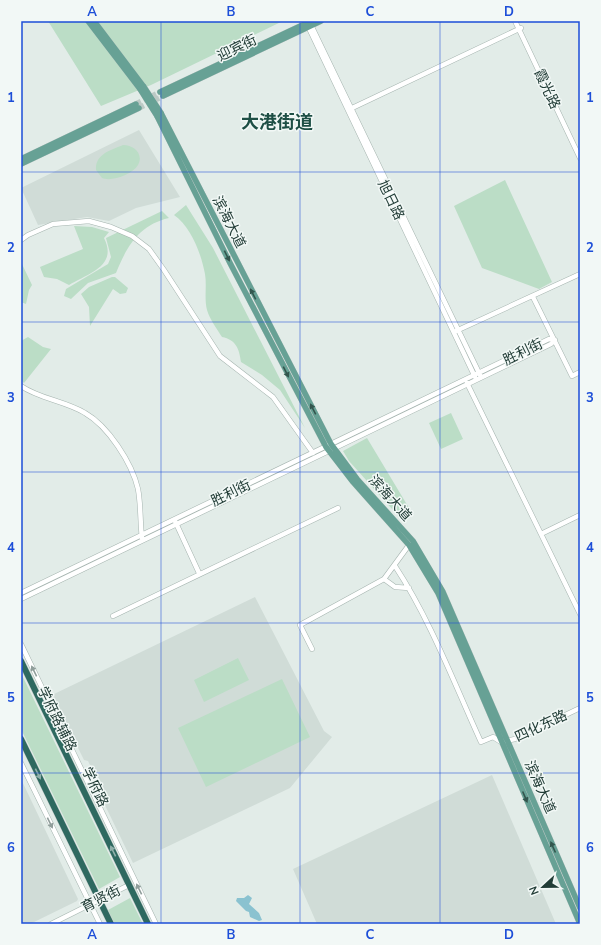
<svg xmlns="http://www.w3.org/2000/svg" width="601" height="945" font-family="'Nunito Sans','Noto Sans SC',sans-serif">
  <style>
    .built { fill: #d0dcd7 }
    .green { fill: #bbddc6 }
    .water { fill: #8ac2d0 }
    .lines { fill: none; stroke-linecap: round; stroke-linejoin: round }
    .major-tunnel { stroke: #bcc9c5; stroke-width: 5.5; stroke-dasharray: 5.5 3; stroke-linecap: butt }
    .minor-casing { stroke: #a5b4af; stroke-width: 5.5 }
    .major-casing { stroke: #c1c9c7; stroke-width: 6 }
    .highway-casing { stroke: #c1c9c7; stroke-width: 7 }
    .minor { stroke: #fff; stroke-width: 4.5 }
    .major { stroke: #67a195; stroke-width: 5.5 }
    .highway { stroke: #2e6960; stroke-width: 6 }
    .major-bridge-casing { stroke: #c1c9c7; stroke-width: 6; stroke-linecap: butt }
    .major-bridge { stroke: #67a195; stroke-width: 5.5 }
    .oneway { fill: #33564e }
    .oneway2 { fill: #909e9b }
    .oneway3 { fill: #90b0ab }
    .grid { fill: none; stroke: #1d4ed8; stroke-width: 1; stroke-opacity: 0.55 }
    .labels { text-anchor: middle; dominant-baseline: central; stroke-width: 3; stroke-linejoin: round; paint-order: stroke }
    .street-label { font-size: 14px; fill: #223d37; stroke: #f2f8f6 }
    .district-label { font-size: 18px; font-weight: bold; fill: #1e4f45; stroke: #f2f8f6 }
    .neatline { fill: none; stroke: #1d4ed8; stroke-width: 1.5 }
    .grid-label { font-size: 13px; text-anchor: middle; font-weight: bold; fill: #1d4ed8 }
  </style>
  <rect width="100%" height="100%" fill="#e2ece8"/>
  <path class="built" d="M139,130L180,197L136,208L109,221L87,217L38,225L21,188Z
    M255,597L324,731L332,737L290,788L133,863L102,799L103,794L99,784L101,783L94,770L93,771L88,761L84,760L52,695Z
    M492,775L556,924H317L293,869Z
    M21,779L78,899L77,901L30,924H21Z"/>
  <path class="green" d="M48,21H283L151,85L101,106Z
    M123,145C134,145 144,154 138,165C132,175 111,182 102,178L96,170C95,154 111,150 123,145Z
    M505,180L552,282L539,289L482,268L454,206Z
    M186,205L213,248L305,428L280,390L262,375L241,362C239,348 236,340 222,337C217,329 210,320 207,310C204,298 207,286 205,274C201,253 191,227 174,215Z
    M162,211L169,218C139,225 127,246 116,273L88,283L71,299L64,296L66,289L108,264L111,257L106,238Z
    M74,226L92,227L109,232L104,238C118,266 89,273 69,285L57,279L44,277L40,267L83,249Z
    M21,257V262L32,285L29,290L26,304L21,302Z
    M112,277H115L128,288L126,293L120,294L113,289L90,326L89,307L81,294L89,287Z
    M28,337L43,347L51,349L24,383L21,380V341Z
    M451,413L463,439L441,449L429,423Z
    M367,438L412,513L401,519L349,461L343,451Z
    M238,658L249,680L204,702L194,680Z
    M21,673L120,877L99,889L21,729Z
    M282,679L310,737L206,787L178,728Z
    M130,898L143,924H115L108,910Z"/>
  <path class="water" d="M248,895L252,898L249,904L259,913L262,920L259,921L250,917L249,912L246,911L236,901L237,898H244Z"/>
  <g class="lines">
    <path class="major-tunnel" d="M136,104L160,92
      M139,108L163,96"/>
    <defs>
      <path id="minor" d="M515,21L580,158
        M310,23L480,375
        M307,24L475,377
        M350,109L521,28
        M21,240L28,235L53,224L89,221L111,227L132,236L149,249L164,270L220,356L273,397L313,453
        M533,297L572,376L580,372
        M456,331L580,274
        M467,383L541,534
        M21,386C40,399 65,401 85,413C108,426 132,463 138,489C141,505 140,522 142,538
        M580,515L541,534L580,614
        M175,521L199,573
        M395,566C431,621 454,683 481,742L493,737L501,742L515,739L580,708
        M384,579L395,587L409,588
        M21,593L549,339L555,340
        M21,599L551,344L555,340
        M113,616L338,508
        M21,644L156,924
        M312,649L300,625L384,579L409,545
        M21,763L100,924
        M51,924L129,885"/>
      <path id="major" d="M88,21L140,89
        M94,21L144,87
        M160,92L311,21
        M163,96L321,21
        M161,113L331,444L357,479L413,541L443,592L580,908
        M157,116L230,263L326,447L353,482L409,545L438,593L580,924
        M21,159L136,104
        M21,164L139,108"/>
      <path id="highway" d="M21,661L148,924
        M21,739L111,924"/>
    </defs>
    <use href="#minor" class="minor-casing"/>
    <use href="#major" class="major-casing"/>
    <use href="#highway" class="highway-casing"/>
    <use href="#minor" class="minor"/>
    <use href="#major" class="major"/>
    <use href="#highway" class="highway"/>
    <defs>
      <path id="major-bridge" d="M144,87L161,113
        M140,89L157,116"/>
    </defs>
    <use href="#major-bridge" class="major-bridge-casing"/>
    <use href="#major-bridge" class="major-bridge"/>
  </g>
  <defs><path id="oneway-solid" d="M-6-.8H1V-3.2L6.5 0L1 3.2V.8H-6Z"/></defs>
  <g class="oneway">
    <use href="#oneway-solid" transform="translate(227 256) rotate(64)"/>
    <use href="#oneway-solid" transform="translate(253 294) rotate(-117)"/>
    <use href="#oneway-solid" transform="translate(286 372) rotate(63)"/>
    <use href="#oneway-solid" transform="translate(313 409) rotate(-117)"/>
    <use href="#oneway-solid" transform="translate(525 797) rotate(67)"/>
    <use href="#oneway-solid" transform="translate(553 847) rotate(-114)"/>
  </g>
  <g class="oneway2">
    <use href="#oneway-solid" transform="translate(34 671) rotate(-116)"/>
    <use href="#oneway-solid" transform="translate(50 823) rotate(64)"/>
    <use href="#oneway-solid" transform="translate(139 889) rotate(-116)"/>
  </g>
  <g class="oneway3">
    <use href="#oneway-solid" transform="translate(38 774) rotate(64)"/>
    <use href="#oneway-solid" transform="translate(113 851) rotate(-116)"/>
  </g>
  <path class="grid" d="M161,21V924M300,21V924M440,21V924M21,172H580M21,322H580M21,472H580M21,623H580M21,773H580"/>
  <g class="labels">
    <g class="street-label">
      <text transform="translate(237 48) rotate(-26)">迎宾街</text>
      <text transform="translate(547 89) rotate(65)">霞光路</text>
      <text transform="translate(391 200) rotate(64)">旭日路</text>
      <text transform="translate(229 222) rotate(63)">滨海大道</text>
      <text transform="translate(523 352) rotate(-26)">胜利街</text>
      <text transform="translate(231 493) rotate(-26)">胜利街</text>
      <text transform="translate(390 498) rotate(48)">滨海大道</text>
      <text transform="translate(57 719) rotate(64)">学府路辅路</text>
      <text transform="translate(541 726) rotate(-25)">四化东路</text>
      <text transform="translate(95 787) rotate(64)">学府路</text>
      <text transform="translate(540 787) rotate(66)">滨海大道</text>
      <text transform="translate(101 899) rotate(-27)">育贤街</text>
    </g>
    <g class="district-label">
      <text x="277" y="122">大港街道</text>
    </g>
  </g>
  <rect width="601" height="945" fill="none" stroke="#f2f8f6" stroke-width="44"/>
  <g transform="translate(543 887) rotate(248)" stroke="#f2f8f6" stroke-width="3" paint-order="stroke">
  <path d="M0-3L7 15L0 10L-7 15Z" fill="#223d37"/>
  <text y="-6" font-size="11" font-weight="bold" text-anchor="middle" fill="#223d37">N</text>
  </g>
  <rect x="22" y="22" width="557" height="901" class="neatline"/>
  <g class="grid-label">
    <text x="92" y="16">A</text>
    <text x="231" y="16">B</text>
    <text x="370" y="16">C</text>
    <text x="509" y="16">D</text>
    <text x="11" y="102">1</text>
    <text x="590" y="102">1</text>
    <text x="11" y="252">2</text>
    <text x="590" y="252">2</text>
    <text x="11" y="402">3</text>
    <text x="590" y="402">3</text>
    <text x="11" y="552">4</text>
    <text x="590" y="552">4</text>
    <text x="11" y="702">5</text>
    <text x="590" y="702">5</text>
    <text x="11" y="852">6</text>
    <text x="590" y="852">6</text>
    <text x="92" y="939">A</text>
    <text x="231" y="939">B</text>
    <text x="370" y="939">C</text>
    <text x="509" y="939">D</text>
  </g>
</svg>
